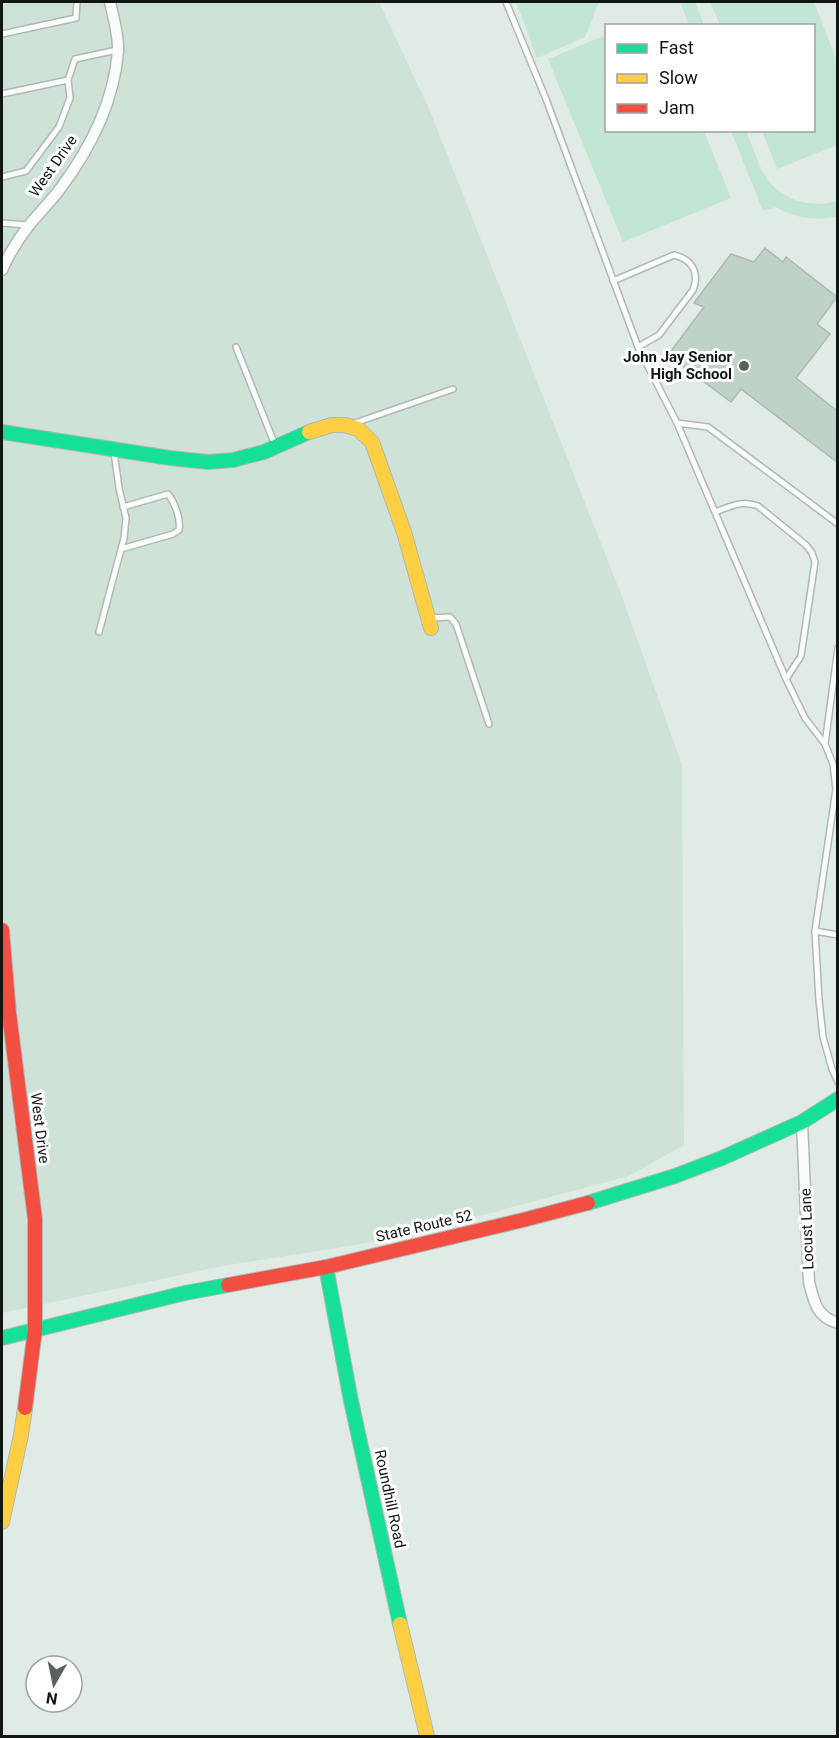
<svg xmlns="http://www.w3.org/2000/svg" width="839" height="1738" font-family="Roboto,sans-serif">
  <style>
    .built { fill: #cee2d8 }
    .green { fill: #c3e5d4 }
    .building { fill: #bed2c8; stroke: #b0b8b4; stroke-width: 1.5 }
    .lines { fill: none; stroke-linecap: round; stroke-linejoin: round }
    .lane-casing { stroke: #b0b9b5; stroke-width: 8 }
    .street-casing { stroke: #b0b9b5; stroke-width: 13 }
    .fast-casing { stroke: #b0b9b5; stroke-width: 16 }
    .slow-casing { stroke: #b0b9b5; stroke-width: 16 }
    .jam-casing { stroke: #b0b9b5; stroke-width: 16 }
    .lane { stroke: #fafcfb; stroke-width: 5 }
    .street { stroke: #fafcfb; stroke-width: 10 }
    .fast { stroke: #16e098; stroke-width: 14 }
    .slow { stroke: #ffcf43; stroke-width: 14 }
    .jam { stroke: #f24e42; stroke-width: 14 }
    .poi-dot { fill: #59615c; stroke: #fff; stroke-width: 2 }
    .labels { text-anchor: middle; dominant-baseline: central; stroke-width: 6; stroke-linejoin: round; paint-order: stroke }
    .street-label { font-size: 15px; fill: #101713; stroke: #fff }
    .poi-label { font-size: 15px; font-weight: bold; fill: #101713; stroke: #fff; text-anchor: end }
  </style>
  <rect width="100%" height="100%" fill="#e0ebe5"/>
  <path class="built" d="M2,2H379L430,111L621,594L682,765L684,1145L629,1176L457,1222L356,1245L223,1266L2,1313Z"/>
  <path class="green" d="M516,2H599L585,37L537,58Z
    M680,2H695L704,25H689Z
    M710,2H814L837,61V145L777,169L762,131L814,130V26L720,25Z
    M606,35V130L704,131L731,198L623,242L548,59Z
    M731,131H746C752,145 757,161 764,174C779,200 810,209 837,201V216C816,222 795,218 776,207L763,211Z"/>
  <path class="building" d="M765,248L783,262L786,257L837,297L817,324L830,334L796,378L837,411V462L741,389L731,402L668,355L704,307L694,303L731,254L754,262Z"/>
  <g class="lines">
    <defs>
      <path id="lane" d="M506,2L546,99L638,347L677,423L786,679L805,718L825,744L833,764L836,789L815,931L819,1000L823,1037L832,1069L838,1082
        M2,34L76,18L77,2
        M2,94L68,80L75,59L117,50
        M2,177L26,171L59,127L70,98L68,80
        M2,223L27,225
        M613,281L674,255C692,259 700,273 693,290L659,335L638,347
        M236,347L275,445
        M355,423L453,389
        M677,423L708,427L838,524
        M715,512C732,506 741,500 758,506L806,545L812,553L815,562L801,656L786,679
        M121,549L173,534L179,530C181,519 175,503 168,494L123,507
        M430,618L450,617L456,624L489,724
        M99,632L124,538L126,518L119,488L114,452
        M825,744L838,648
        M815,931L838,935"/>
      <path id="street" d="M2,270C9,254 19,238 30,224C40,212 51,201 60,189C90,149 114,102 118,51C119,37 113,16 110,2
        M802,1122L809,1282C814,1301 816,1317 838,1323"/>
      <path id="fast" d="M2,432L170,458L208,462L233,460L264,452L309,432
        M588,1203L675,1176L722,1158L802,1122L838,1099
        M326,1267L351,1401L400,1624
        M2,1338L185,1293L228,1285"/>
      <path id="slow" d="M309,432L332,425H345L358,429L372,442L404,532L431,628
        M2,1522L21,1435L25,1408
        M400,1624L427,1736"/>
      <path id="jam" d="M2,930L9,1013L35,1219V1330L25,1408
        M228,1285L326,1267L523,1220L588,1203"/>
    </defs>
    <use href="#lane" class="lane-casing"/>
    <use href="#street" class="street-casing"/>
    <use href="#fast" class="fast-casing"/>
    <use href="#slow" class="slow-casing"/>
    <use href="#jam" class="jam-casing"/>
    <use href="#lane" class="lane"/>
    <use href="#street" class="street"/>
    <use href="#fast" class="fast"/>
    <use href="#slow" class="slow"/>
    <use href="#jam" class="jam"/>
  </g>
  <circle class="poi-dot" cx="744" cy="366" r="6"/>
  <g class="labels">
    <g class="street-label">
      <text transform="translate(53 166) rotate(-55)">West Drive</text>
      <text transform="translate(40 1128) rotate(83)">West Drive</text>
      <text transform="translate(424 1226) rotate(-13)">State Route 52</text>
      <text transform="translate(807 1229) rotate(-92)">Locust Lane</text>
      <text transform="translate(390 1499) rotate(78)">Roundhill Road</text>
    </g>
    <g class="poi-label">
      <text x="732" y="357">John Jay Senior<tspan x="732" dy="17">High School</tspan></text>
    </g>
  </g>
  <rect width="839" height="1738" fill="none" stroke="#101713" stroke-width="6"/>
  <rect x="605" y="24" width="210" height="108" fill="#ffffff" stroke="#9fa2a1" stroke-width="1.5"/>
  <rect x="617" y="44" width="30" height="9" fill="#16e098" stroke="#9fa2a1" stroke-width="1.5"/>
  <text x="659" y="54" font-size="18" fill="#101713">Fast</text>
  <rect x="617" y="74" width="30" height="9" fill="#ffcf43" stroke="#9fa2a1" stroke-width="1.5"/>
  <text x="659" y="84" font-size="18" fill="#101713">Slow</text>
  <rect x="617" y="104" width="30" height="9" fill="#f24e42" stroke="#9fa2a1" stroke-width="1.5"/>
  <text x="659" y="114" font-size="18" fill="#101713">Jam</text>
  <g transform="translate(54 1684) rotate(189)"><circle r="28" fill="#ffffff" stroke="#9fa2a1" stroke-width="1.5"/>
  <path d="M0-4.5L10 22L0 15L-10 22Z" fill="#59615c"/>
  <text y="-9" font-size="16" font-weight="bold" text-anchor="middle" fill="#101713">N</text>
  </g>
</svg>
